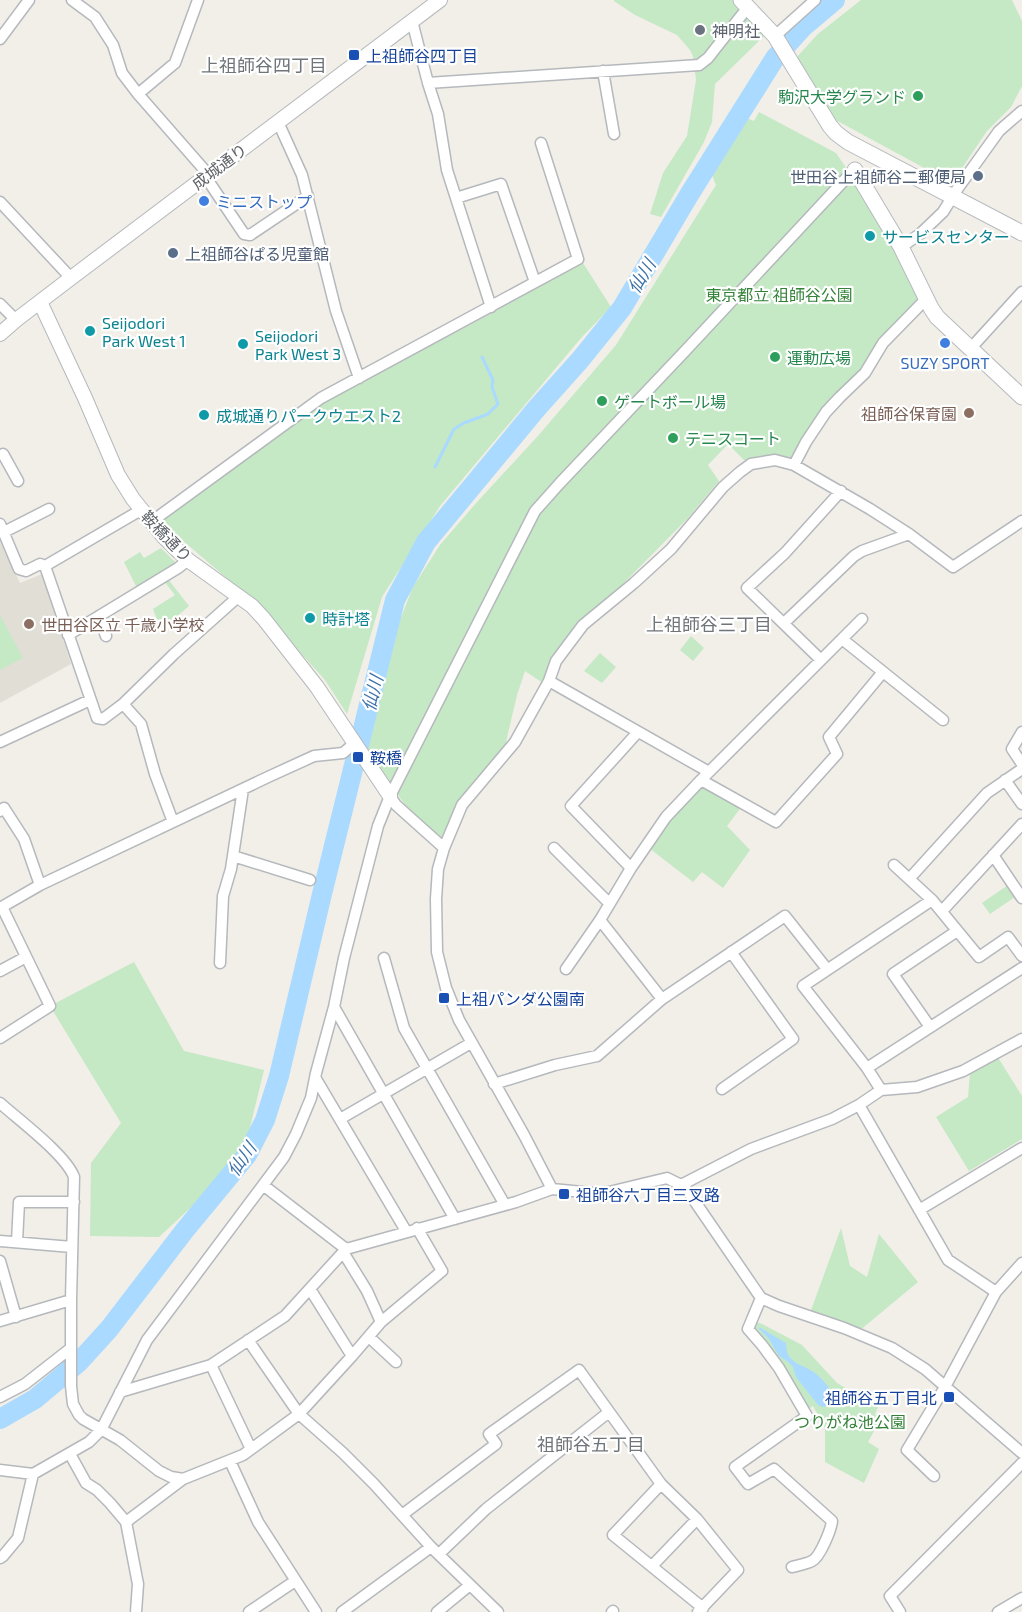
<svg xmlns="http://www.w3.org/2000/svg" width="1022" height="1612" font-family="'Exo 2','Noto Sans JP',sans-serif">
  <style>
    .education { fill: #e1ded6 }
    .green { fill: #c5e8c5 }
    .water { fill: #aadaff }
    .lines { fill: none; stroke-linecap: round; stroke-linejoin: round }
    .stream { stroke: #aadaff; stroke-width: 3 }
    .river { stroke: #aadaff; stroke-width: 20 }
    .minor-casing { stroke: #b5b8bc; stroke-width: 13 }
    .tertiary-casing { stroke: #b5b8bc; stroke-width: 16 }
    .secondary-casing { stroke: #b6babf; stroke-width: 17 }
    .minor { stroke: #fff; stroke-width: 10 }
    .tertiary { stroke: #fff; stroke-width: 14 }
    .secondary { stroke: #fff; stroke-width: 15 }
    .worship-dot { fill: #6b7280; stroke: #fff; stroke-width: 2 }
    .transit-dot { fill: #1a4fb4; stroke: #fff; stroke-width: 2 }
    .leisure-dot { fill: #2e9e5b; stroke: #fff; stroke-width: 2 }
    .service-dot { fill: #5c6f8a; stroke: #fff; stroke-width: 2 }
    .shop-dot { fill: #3f7fe0; stroke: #fff; stroke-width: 2 }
    .culture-dot { fill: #0f9aa8; stroke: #fff; stroke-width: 2 }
    .education-dot { fill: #8d6e63; stroke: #fff; stroke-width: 2 }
    .labels { text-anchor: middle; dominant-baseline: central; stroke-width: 4.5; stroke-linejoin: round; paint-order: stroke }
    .worship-label { font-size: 16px; fill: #5b616d; stroke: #fff; text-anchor: start }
    .transit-label { font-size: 16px; fill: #164399; stroke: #fff; text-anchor: start }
    .leisure-label { font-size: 16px; fill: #27864d; stroke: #fff; text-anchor: start }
    .street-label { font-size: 16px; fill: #5f6368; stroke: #fff }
    .service-label { font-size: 16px; fill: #4e5e75; stroke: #fff; text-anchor: end }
    .shop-label { font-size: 16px; fill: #366cbe; stroke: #fff; text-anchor: start }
    .culture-label { font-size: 16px; fill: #0d838f; stroke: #fff; text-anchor: start }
    .park-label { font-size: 16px; fill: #348238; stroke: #fff }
    .education-label { font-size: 16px; fill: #785e54; stroke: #fff; text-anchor: end }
    .neighbourhood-label { font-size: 18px; fill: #70757a; stroke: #fff }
    .water-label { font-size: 18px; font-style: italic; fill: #4174aa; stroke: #fff }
  </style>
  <rect width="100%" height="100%" fill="#f1efe8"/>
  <path class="education" d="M0,542L20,583L42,574L71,664L0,703Z"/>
  <path class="green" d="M614,0H734L760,29L764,36L715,84L712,122L704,142L661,217L650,214L663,173L687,136L696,80L693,56L690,50L677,35L635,15L614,1Z
    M861,0H1012L1022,21V86L1011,107L987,131L952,183L832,118L795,59L818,34Z
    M759,112L836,153L847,169L888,236L920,296L918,303L794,459L747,463L728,444L708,465L719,481L688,518L609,598L575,625L551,664L543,683L525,671L517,695L505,746L444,840L406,806L367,753L400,620L413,587L440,545L477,502L537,437L616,345L716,185L712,175L742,116L754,121Z
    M583,263L611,307L581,338L440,506L382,597L347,714L325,680L256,603L161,522L321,402L468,326Z
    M161,548L178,565L138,590L124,562L140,552L144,558Z
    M168,579L189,606L161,630L153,609L175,595L164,581Z
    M0,615L23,658L0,670Z
    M691,636L704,648L693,661L680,650Z
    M600,653L616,667L602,683L584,671Z
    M703,784L742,806L727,826L750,850L723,888L702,872L693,882L649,848L668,819Z
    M1011,883L1018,895L990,914L982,903Z
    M134,962L184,1051L264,1070L242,1160L159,1237L90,1236L91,1163L121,1123L50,1006Z
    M997,1056L1022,1096V1139L969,1171L936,1117L968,1097L970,1073Z
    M841,1228L850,1266L867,1277L879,1234L918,1282L859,1331L810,1313Z
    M756,1322L762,1324L802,1345L837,1383L878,1407L875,1414L880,1420L868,1442L879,1449L864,1483L825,1462V1428L813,1406L807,1410L753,1328Z"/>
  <path class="water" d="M759,1327L786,1343C786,1365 802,1363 815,1373C823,1379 829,1388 835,1396V1399L827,1406L822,1407L818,1405L796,1377L793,1367L787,1361L779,1356L769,1339L759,1329Z"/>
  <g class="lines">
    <path class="stream" d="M435,467L454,429L464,423L488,414L498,404L492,387L493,380L482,357"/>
    <path class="river" d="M0,1419L35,1399L79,1362L109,1329L185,1230L247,1155L265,1120L279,1076L322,894L395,600L426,542L537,408L580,360L622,308L689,195L775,58L803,27L835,0"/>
    <defs>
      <path id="minor" d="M72,0L95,17L113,45L122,73L138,94L208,174
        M412,21L428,83L438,114L447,170L491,307
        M775,36L815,0
        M0,39L29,0
        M603,71L614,134
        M428,83L699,65L708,58L748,7
        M138,94L175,63L198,0
        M278,122L302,175L336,311L359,378
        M205,176L244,234L250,235L308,196
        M456,198L501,184L535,282
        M0,202L71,278
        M901,247L920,234L943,212L958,188L999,131L1022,111
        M0,304L16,320
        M971,348L1022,292
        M3,454L18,481
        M794,465L806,442L826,412L840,397L865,373L883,343L926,299
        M151,522L321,398L578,259L541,143
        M0,524L19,569L26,571L40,564L45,566L97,718L103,719L123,704L141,724L155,774L173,822
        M4,532L49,509
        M45,566L141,510
        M99,616L106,636
        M784,623L854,556L862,551L909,534
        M68,635L178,568L188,560
        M842,639L943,720
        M821,660L747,588L785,553L841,491
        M549,681L709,772
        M123,704L174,654L239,596
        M1022,732L1012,749L1022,764
        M0,742L90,700
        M701,780L776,822L837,754L829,737L883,672
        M1005,780L1022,804
        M390,796L396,805L444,848
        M0,811L4,808L24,839L40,885
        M554,848L609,903
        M993,855L1022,898
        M233,856L310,880
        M894,865L932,900L979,957L1008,937L1022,956
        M631,868L571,806L638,732
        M910,878L987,793L1022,769
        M0,908L40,885L268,777L314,756L343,753L355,743
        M942,911L1022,824
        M600,920L662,999
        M384,958L404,1028L505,1205
        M220,963L223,896L231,869L243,789
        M566,969L600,920L631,868L666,817L701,780L862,619
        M0,971L26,957
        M334,1007L455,1219
        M930,1027L893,974L957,931
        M0,1038L50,1006L2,907
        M867,1068L1022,968
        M316,1079L406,1231
        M494,1084L555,1065L597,1056L662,999L785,916L827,969
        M722,1089L793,1039L731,952
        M881,1090L867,1068L803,986L932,900
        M0,1103C19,1120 66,1155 74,1177L71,1300V1386L73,1404L79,1415L83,1419L120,1440L159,1471L171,1477L183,1479L243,1455L299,1414L352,1356L381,1322L367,1291L343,1252
        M859,1105L948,1260L996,1292
        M340,1119L471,1043
        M263,1185L346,1249
        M681,1185L751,1149L832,1119L859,1105L881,1090L917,1087L963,1071L1022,1039
        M552,1189L524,1135L459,1020L446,988L437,952L436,899L438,869L444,848L462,805L515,742L549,681L556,661L583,625L634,583L671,549L723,487L740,472L751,464L775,460L794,465L870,509L909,534L953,567L1022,521
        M919,1210L1022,1148
        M0,1241L72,1247
        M17,1242L19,1202H74
        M0,1261L16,1317
        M310,1289L352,1356
        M761,1298L748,1329L762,1345L779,1368L807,1416L735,1467L748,1484L774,1469L832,1521C831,1530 820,1557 812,1561C806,1564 799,1565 792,1567
        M0,1321L71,1300
        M381,1322L442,1271L417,1228
        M369,1337L396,1362
        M248,1340L299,1414L343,1453L374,1484L431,1547L498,1612
        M211,1365L251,1449
        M120,1392L211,1365L285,1316L346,1249L516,1202L552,1189L593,1193L609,1192L667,1178L681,1185L687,1190L761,1298L779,1306L844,1328L892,1348L925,1369L1022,1453
        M0,1397L25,1384L71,1348
        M70,1454L86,1483L97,1490L110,1503L126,1522L138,1584L136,1612
        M230,1461L258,1522L316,1612
        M0,1470L33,1474L89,1442L101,1430L147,1340L284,1157L296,1134L311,1098L316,1073L334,1007L344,958L378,826L390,796L535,511L560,483L686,350L851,173L855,170
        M934,1476L907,1450L945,1387L996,1292L1022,1263
        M661,1484L613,1535L703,1608
        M402,1515L496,1444L489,1434L579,1370L661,1484L697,1519L738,1570L698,1612
        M126,1522L183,1479
        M439,1554L486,1509L609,1412
        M0,1558L3,1556L18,1538L33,1474
        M652,1566L697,1519
        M249,1612L295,1581
        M342,1612L431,1547
        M437,1612L470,1585
        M612,1612L613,1611
        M900,1612L890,1596L1022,1463
        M998,1612L1022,1598"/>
      <path id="tertiary" d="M40,302L85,398L118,475L133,499L163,536L175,548L188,560L252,606L264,619L317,687L390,796
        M0,334L16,320L71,278L440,0"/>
      <path id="secondary" d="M741,0L775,36L830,126L836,133L848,142L1022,233
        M855,170L901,247L931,308L937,317L1022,397"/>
    </defs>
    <use href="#minor" class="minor-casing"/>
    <use href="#tertiary" class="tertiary-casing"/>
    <use href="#secondary" class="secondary-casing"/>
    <use href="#minor" class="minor"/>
    <use href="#tertiary" class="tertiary"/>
    <use href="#secondary" class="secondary"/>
  </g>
  <circle class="worship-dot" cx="700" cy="30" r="6"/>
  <g class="transit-dot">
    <rect x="348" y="49" width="12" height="12" rx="3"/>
    <rect x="352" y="751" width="12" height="12" rx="3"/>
    <rect x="438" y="992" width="12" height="12" rx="3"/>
    <rect x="558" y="1188" width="12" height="12" rx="3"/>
    <rect x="943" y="1391" width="12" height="12" rx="3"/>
  </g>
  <g class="leisure-dot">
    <circle cx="918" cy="96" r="6"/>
    <circle cx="775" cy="357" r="6"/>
    <circle cx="602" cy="401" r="6"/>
    <circle cx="673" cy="438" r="6"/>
  </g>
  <g class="service-dot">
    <circle cx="978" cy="176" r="6"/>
    <circle cx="173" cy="253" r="6"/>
  </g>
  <g class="shop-dot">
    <circle cx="204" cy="201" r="6"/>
    <circle cx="945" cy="343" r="6"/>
  </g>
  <g class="culture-dot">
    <circle cx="870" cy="236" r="6"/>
    <circle cx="90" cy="331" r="6"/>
    <circle cx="243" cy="344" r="6"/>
    <circle cx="204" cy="415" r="6"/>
    <circle cx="310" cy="618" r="6"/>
  </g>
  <g class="education-dot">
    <circle cx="969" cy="413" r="6"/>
    <circle cx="29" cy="624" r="6"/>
  </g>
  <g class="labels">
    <g class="worship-label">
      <text x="712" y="30">神明社</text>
    </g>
    <g class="transit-label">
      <text x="366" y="55">上祖師谷四丁目</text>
      <text x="370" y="757">鞍橋</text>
      <text x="456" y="998">上祖パンダ公園南</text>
      <text x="576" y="1194">祖師谷六丁目三叉路</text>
      <text x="937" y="1397" text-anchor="end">祖師谷五丁目北</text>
    </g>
    <g class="leisure-label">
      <text x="906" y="96" text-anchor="end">駒沢大学グランド</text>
      <text x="787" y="357">運動広場</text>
      <text x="614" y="401">ゲートボール場</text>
      <text x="685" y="438">テニスコート</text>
    </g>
    <g class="street-label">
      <text transform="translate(219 166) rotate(-37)">成城通り</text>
      <text transform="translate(167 536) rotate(46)">鞍橋通り</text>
    </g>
    <g class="service-label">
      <text x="966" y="176">世田谷上祖師谷二郵便局</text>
      <text x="185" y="253" text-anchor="start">上祖師谷ぱる児童館</text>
    </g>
    <g class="shop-label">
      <text x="216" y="201">ミニストップ</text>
      <text x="945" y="362" text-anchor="middle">SUZY SPORT</text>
    </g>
    <g class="culture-label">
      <text x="882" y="236">サービスセンター</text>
      <text x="102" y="322">Seijodori<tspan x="102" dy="18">Park West 1</tspan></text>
      <text x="255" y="335">Seijodori<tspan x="255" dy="18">Park West 3</tspan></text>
      <text x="216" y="415">成城通りパークウエスト2</text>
      <text x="322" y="618">時計塔</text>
    </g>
    <g class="park-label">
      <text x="779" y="294">東京都立 祖師谷公園</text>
      <text x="850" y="1421">つりがね池公園</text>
    </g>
    <g class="education-label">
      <text x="957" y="413">祖師谷保育園</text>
      <text x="41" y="624" text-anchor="start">世田谷区立 千歳小学校</text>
    </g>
    <g class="neighbourhood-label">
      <text x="264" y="65">上祖師谷四丁目</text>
      <text x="709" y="624">上祖師谷三丁目</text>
      <text x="591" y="1444">祖師谷五丁目</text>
    </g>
    <g class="water-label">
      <text transform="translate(641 276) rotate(-59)">仙川</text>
      <text transform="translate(372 693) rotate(-76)">仙川</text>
      <text transform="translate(241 1159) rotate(-55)">仙川</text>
    </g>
  </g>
</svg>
